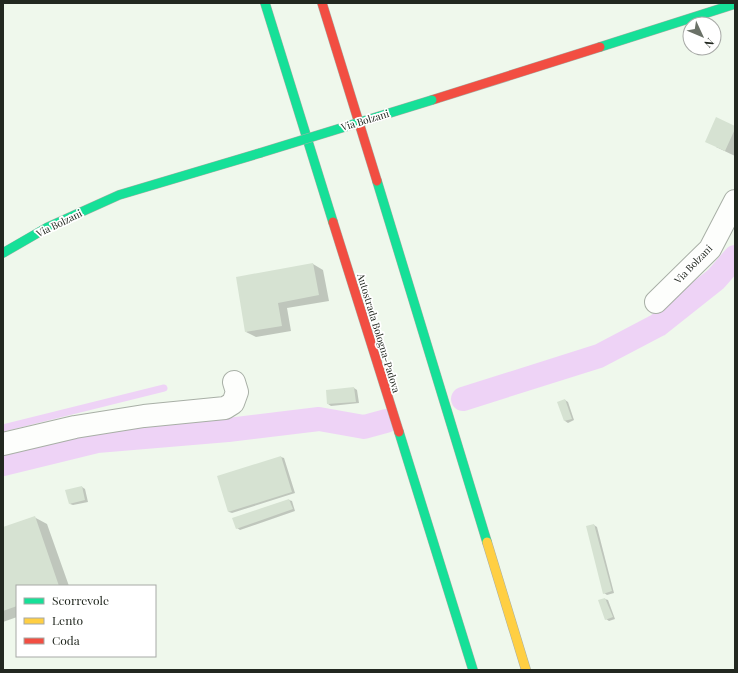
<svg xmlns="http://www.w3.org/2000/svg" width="738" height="673" font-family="'Playfair Display',serif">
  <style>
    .shadow { fill: #0003 }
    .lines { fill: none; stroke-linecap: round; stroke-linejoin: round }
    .stream { stroke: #eed3f6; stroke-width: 7 }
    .canal { stroke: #eed3f6; stroke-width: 24 }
    .building { fill: #d6e2d2 }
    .street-casing { stroke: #a8afa6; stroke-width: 24 }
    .fast-casing { stroke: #a8afa6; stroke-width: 10 }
    .slow-casing { stroke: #a8afa6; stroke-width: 10 }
    .jam-casing { stroke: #a8afa6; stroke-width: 10 }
    .street { stroke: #fdfefc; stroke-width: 22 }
    .fast { stroke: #16e098; stroke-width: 9 }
    .slow { stroke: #ffcf43; stroke-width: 9 }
    .jam { stroke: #f24e42; stroke-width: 9 }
    .fast-bridge-casing { stroke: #a8afa6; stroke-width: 10; stroke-linecap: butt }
    .fast-bridge { stroke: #16e098; stroke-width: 9 }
    .labels { text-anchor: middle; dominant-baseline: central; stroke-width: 3.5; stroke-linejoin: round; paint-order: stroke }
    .street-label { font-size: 10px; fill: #222820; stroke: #fff }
  </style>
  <rect width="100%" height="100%" fill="#eff8ec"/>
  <path class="shadow" d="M735,127V156L716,147Z
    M313,264L323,270L329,301L287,308L291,331L256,337L246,332Z
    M354,388L357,390L359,403L331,406L328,404Z
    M565,400L568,402L574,420L568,423L565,421Z
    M281,457L284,458L295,493L232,513L229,512L218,477Z
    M82,487L85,489L88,502L73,505L70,504Z
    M289,500L292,501L295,511L240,530L237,528Z
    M34,517L47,524L69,586H17V617L3,622V528Z
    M594,525L597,527L614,593L607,595L604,593Z
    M605,599L608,600L615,619L609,621L606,619Z"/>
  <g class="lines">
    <path class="stream" d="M3,428L164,388"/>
    <path class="canal" d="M463,399L599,356L658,325L716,279L735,257
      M3,464L97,441L228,430L319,419L364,427L386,421"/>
  </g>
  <path class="building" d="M716,117L735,126V129L725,151L705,142Z
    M313,263L319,295L278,303L282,326L245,332L236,277Z
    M354,387L356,402L327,404L326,390Z
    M565,399L572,419L564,421L557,402Z
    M281,456L292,492L228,512L217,476Z
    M82,486L85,500L69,504L65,490Z
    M289,499L293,509L236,529L232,518Z
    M35,516L59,586H17V606L3,611V527Z
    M594,524L612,591L603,594L586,526Z
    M605,598L613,617L605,620L598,600Z"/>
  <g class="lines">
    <defs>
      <path id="street" d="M656,302L710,249L735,201
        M3,444L75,427L144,416L225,408L233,403L237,392L234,382"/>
      <path id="fast" d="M265,3L333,222
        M600,47L735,4
        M377,181L487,542
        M3,253L48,227L119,195L260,153
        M399,432L473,670"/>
      <path id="slow" d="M487,542L526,670"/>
      <path id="jam" d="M322,3L377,181
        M432,100L600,47
        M333,222L399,432"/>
    </defs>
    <use href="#street" class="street-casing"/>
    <use href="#fast" class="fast-casing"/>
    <use href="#slow" class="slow-casing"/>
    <use href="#jam" class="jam-casing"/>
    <use href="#street" class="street"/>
    <use href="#fast" class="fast"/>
    <use href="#slow" class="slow"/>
    <use href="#jam" class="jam"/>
    <defs>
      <path id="fast-bridge" d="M260,153L432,100"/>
    </defs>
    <use href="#fast-bridge" class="fast-bridge-casing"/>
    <use href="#fast-bridge" class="fast-bridge"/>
  </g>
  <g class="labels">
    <g class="street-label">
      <text transform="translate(365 120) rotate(-17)">Via Bolzani</text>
      <text transform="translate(59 223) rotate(-26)">Via Bolzani</text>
      <text transform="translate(693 264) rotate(-46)">Via Bolzani</text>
      <text transform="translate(379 333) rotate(73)">Autostrada Bologna-Padova</text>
    </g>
  </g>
  <rect width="738" height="673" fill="none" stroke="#222820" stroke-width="8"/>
  <rect x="16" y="585" width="140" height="72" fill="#ffffff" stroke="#a7a9a6"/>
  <rect x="24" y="598" width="20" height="6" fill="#16e098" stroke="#a7a9a6"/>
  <text x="52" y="605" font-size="12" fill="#222820">Scorrevole</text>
  <rect x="24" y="618" width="20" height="6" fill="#ffcf43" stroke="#a7a9a6"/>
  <text x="52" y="625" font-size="12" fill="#222820">Lento</text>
  <rect x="24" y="638" width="20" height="6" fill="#f24e42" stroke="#a7a9a6"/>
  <text x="52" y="645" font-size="12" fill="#222820">Coda</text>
  <g transform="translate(702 36) rotate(134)"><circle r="19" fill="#ffffff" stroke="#a7a9a6"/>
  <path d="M0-3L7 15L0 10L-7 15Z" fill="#6a7167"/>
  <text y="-6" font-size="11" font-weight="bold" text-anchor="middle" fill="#222820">N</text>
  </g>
</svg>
